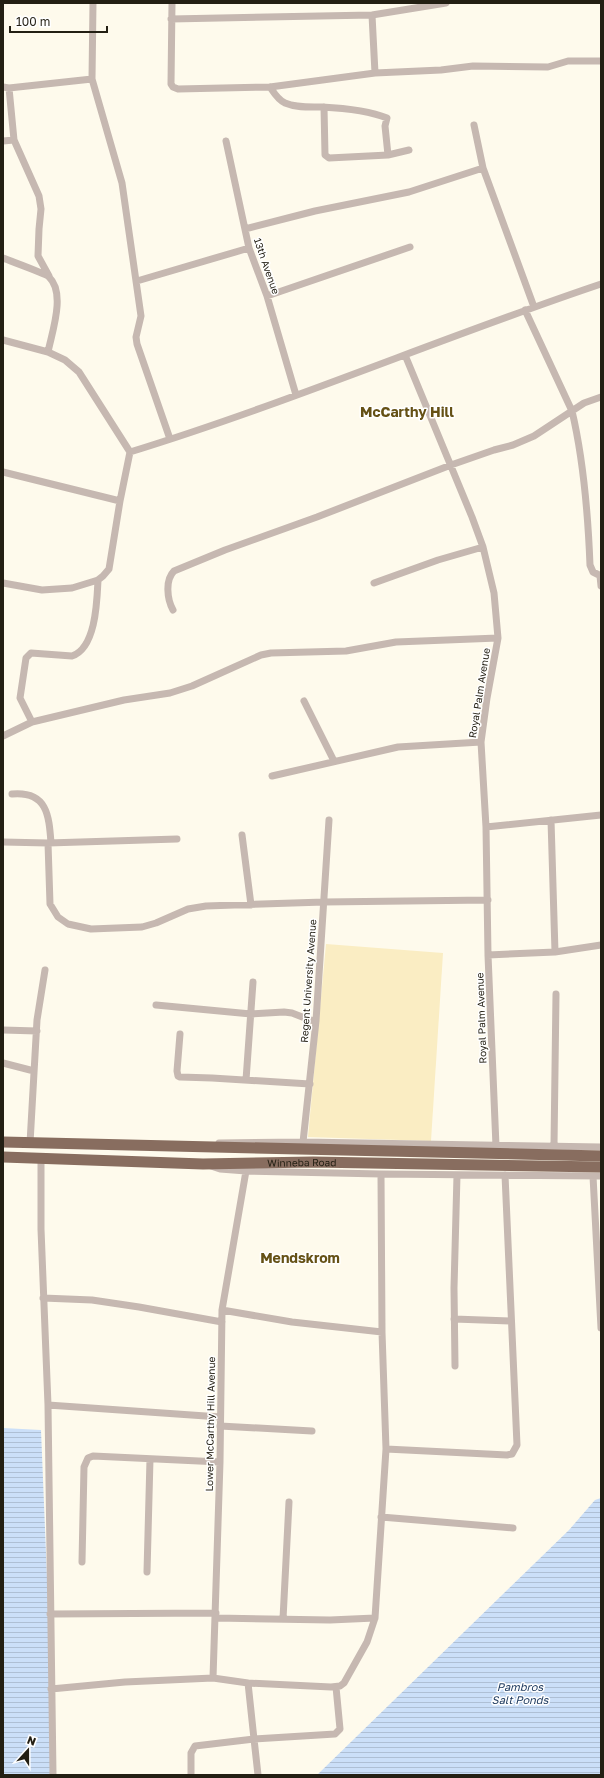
<svg xmlns="http://www.w3.org/2000/svg" width="604" height="1778" font-family="'Golos Text',sans-serif">
  <style>
    .built { fill: #faedc3 }
    .water { fill: url(#water-rules) }
    .lines { fill: none; stroke-linecap: round; stroke-linejoin: round }
    .minor { stroke: #c6b8b1; stroke-width: 7 }
    .highway { stroke: #886d5f; stroke-width: 11 }
    .labels { text-anchor: middle; dominant-baseline: central; stroke-width: 3; stroke-linejoin: round; paint-order: stroke }
    .street-label { font-size: 10px; fill: #231f13; stroke: #fff }
    .water-label { font-size: 11px; font-style: italic; fill: #223e62; stroke: #fff }
    .district-label { font-size: 14px; font-weight: bold; fill: #655115; stroke: #fff }
  </style>
  <defs>
    <pattern id="water-rules" width="6" height="5" patternUnits="userSpaceOnUse"><rect width="6" height="5" fill="#cbdff8"/><path d="M0 2.5h6" fill="none" stroke="#aebfd4"/></pattern>
  </defs>
  <rect width="100%" height="100%" fill="#fefaec"/>
  <path class="built" d="M326,944L443,953L431,1141L308,1137Z"/>
  <path class="water" d="M3,1428L41,1430L55,1775H3Z
    M601,1498V1775H317L569,1530L595,1500Z"/>
  <g class="lines">
    <path class="minor" d="M93,3L92,79L122,183L141,316L136,337L137,344L170,439
      M172,3L171,84L173,87L178,89L270,87L375,73L441,70L473,66L548,67L568,61H601
      M372,15L375,73
      M171,19L372,15L446,3
      M3,87L9,88L92,79
      M270,87C274,93 278,100 285,103C297,108 310,107 322,107C341,108 370,111 387,118L385,126L388,155
      M9,88L14,140L39,196L41,209L39,229L38,256L49,276
      M324,107L325,155L329,158L388,155L409,150
      M474,125L483,168L534,307
      M3,141L14,140
      M226,141L249,248L267,296L296,395
      M245,229L315,211L409,192L483,168
      M3,258C10,261 47,274 49,277C66,293 52,332 48,352
      M137,281L249,248
      M267,296L410,247
      M525,310L572,411C584,462 588,514 590,565L593,572L601,576
      M3,340L48,352L65,360L79,372L130,452L120,501L3,472
      M405,355L472,517L483,547L494,593L498,638L487,698L481,742L486,827L488,955L496,1146
      M130,452C289,403 443,337 601,284
      M600,576L601,586
      M3,583L42,590L72,588L98,580L103,576L109,569L120,501
      M374,583L438,560L483,547
      M173,610C167,599 165,580 174,571L225,550L317,517L451,465L494,450L513,445L534,436L584,403L601,397
      M304,701L334,761
      M32,722L20,698L26,658L31,653L72,656C96,648 97,601 98,580
      M3,736L32,722L124,700L170,693L192,686L261,655L271,653L346,651L396,642L498,638
      M272,776L398,747L481,742
      M12,794C47,791 49,815 51,843
      M551,820L555,952
      M486,827L601,815
      M242,835L251,905
      M3,842L48,843L177,839
      M48,843L50,904L58,917L68,924L91,929L142,927L156,923L188,909L206,906L324,902L488,900
      M488,955L555,952L601,945
      M156,1005L251,1014L284,1012L292,1013L310,1020L316,1021
      M3,1030L37,1031
      M180,1034L177,1071L178,1076L180,1077L212,1078L310,1084
      M3,1063L34,1071
      M246,1080L253,982
      M303,1142L316,1021L329,820
      M30,1143L37,1020L45,970
      M219,1143L303,1142L601,1147
      M554,1146L556,994
      M41,1158V1229L48,1405L53,1775
      M211,1166L220,1169L246,1171L381,1174L601,1176
      M381,1174L382,1332L386,1449L507,1455L512,1454L517,1445L505,1175
      M593,1176L601,1328
      M43,1298L92,1300L139,1307L222,1322
      M222,1310L292,1322L382,1332
      M454,1319L510,1321
      M455,1366L454,1288L457,1175
      M48,1405L220,1417
      M220,1426L312,1431
      M381,1517L513,1528
      M82,1562L84,1467L88,1458L93,1456L220,1462
      M147,1572L150,1459
      M50,1614L216,1613
      M216,1618L330,1620L375,1618L386,1449
      M283,1619L289,1502
      M213,1678L220,1462L222,1310L246,1171
      M248,1683L331,1687L340,1686L344,1683L367,1642L375,1618
      M51,1689L125,1682L213,1678L248,1683L254,1739L195,1746L191,1753V1775
      M258,1775L254,1739L335,1734L340,1729L336,1687"/>
    <g class="highway">
      <path d="M3,1142L601,1156"/>
      <path id="s1" d="M3,1157L203,1164L313,1162L601,1167"/>
    </g>
  </g>
  <g class="labels">
    <g class="street-label">
      <text transform="translate(267 266) rotate(71)">13th Avenue</text>
      <text transform="translate(479 693) rotate(-81)">Royal Palm Avenue</text>
      <text transform="translate(308 981) rotate(-86)">Regent University Avenue</text>
      <text transform="translate(481 1018) rotate(-92)">Royal Palm Avenue</text>
      <text stroke="none"><textPath href="#s1" startOffset="299">Winneba Road</textPath></text>
      <text transform="translate(210 1424) rotate(-89)">Lower McCarthy Hill Avenue</text>
    </g>
    <g class="water-label">
      <text x="520" y="1686">Pambros<tspan x="520" dy="13">Salt Ponds</tspan></text>
    </g>
    <g class="district-label">
      <text x="407" y="411">McCarthy Hill</text>
      <text x="300" y="1257">Mendskrom</text>
    </g>
  </g>
  <rect width="604" height="1778" fill="none" stroke="#231f13" stroke-width="8"/>
  <g transform="translate(28 1750) rotate(21)" stroke="#ffffff" stroke-width="3" paint-order="stroke">
  <path d="M0-3L7 15L0 10L-7 15Z" fill="#231f13"/>
  <text y="-6" font-size="11" font-weight="bold" text-anchor="middle" fill="#231f13">N</text>
  </g>
  <path d="M10 26v6h97v-6" fill="none" stroke="#231f13" stroke-width="2"/>
  <text x="16" y="26" font-size="12" fill="#231f13" stroke="#ffffff" stroke-width="3" paint-order="stroke">100 m</text>
</svg>
